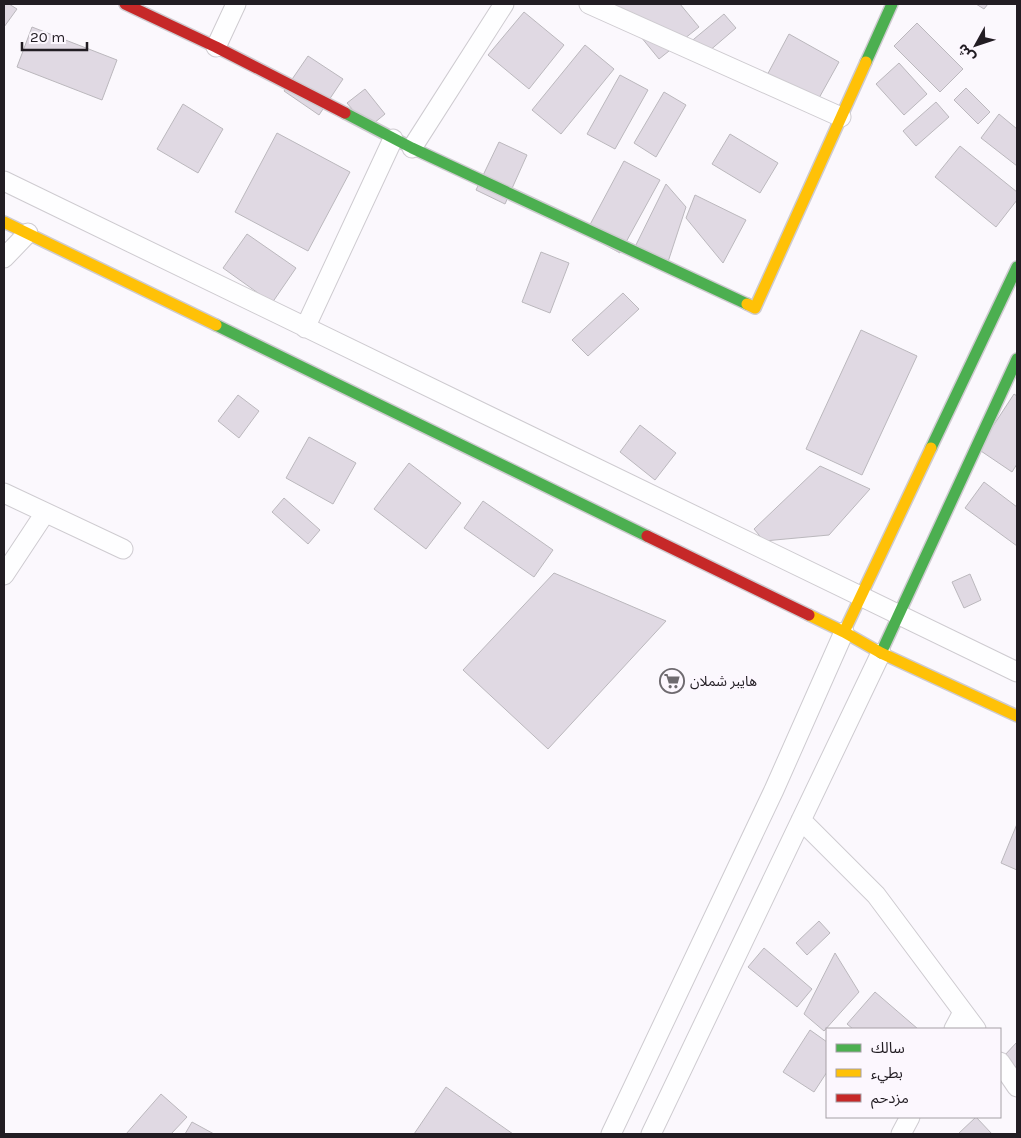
<svg xmlns="http://www.w3.org/2000/svg" width="1021" height="1138" font-family="Karla,'Noto Sans Arabic',sans-serif">
  <style>
    .building { fill: #e0d9e3; stroke: #bbb8bd }
    .lines { fill: none; stroke-linecap: round; stroke-linejoin: round }
    .street-casing { stroke: #cecbd0; stroke-width: 21 }
    .fast-casing { stroke: #cecbd0; stroke-width: 14 }
    .slow-casing { stroke: #cecbd0; stroke-width: 14 }
    .jam-casing { stroke: #cecbd0; stroke-width: 14 }
    .street { stroke: #fefeff; stroke-width: 19 }
    .fast { stroke: #4caf50; stroke-width: 11 }
    .slow { stroke: #ffc107; stroke-width: 11 }
    .jam { stroke: #c62828; stroke-width: 11 }
    .labels { text-anchor: middle; dominant-baseline: central; stroke-width: 5; stroke-linejoin: round; paint-order: stroke }
    .poi-label { font-size: 14px; fill: #221d23; stroke: #fcf7fe; text-anchor: start }
  </style>
  <rect width="100%" height="100%" fill="#fbf8fd"/>
  <path class="building" d="M4,4H9L17,9L4,27Z
    M614,4H680L699,27L659,59Z
    M976,4H988L984,9Z
    M524,12L564,45L529,89L488,55Z
    M724,14L736,28L701,58L688,44Z
    M917,23L963,69L940,92L894,46Z
    M32,27L117,60L102,100L17,67Z
    M789,34L839,62L814,107L765,79Z
    M585,45L614,69L561,134L532,110Z
    M308,56L343,79L319,115L284,91Z
    M899,63L927,94L904,115L876,84Z
    M620,75L648,90L615,149L587,134Z
    M966,88L990,112L978,124L954,100Z
    M365,89L385,114L368,128L347,103Z
    M664,92L686,105L656,157L634,143Z
    M936,102L949,117L916,146L903,131Z
    M183,104L223,129L198,173L157,149Z
    M999,114L1017,129V166L981,138Z
    M277,133L350,172L308,251L235,212Z
    M730,134L778,163L760,193L712,164Z
    M499,142L527,155L505,204L476,190Z
    M960,146L1017,192V200L996,227L935,177Z
    M624,161L660,180L620,253L585,234Z
    M666,184L686,207L666,268L632,253Z
    M695,195L746,220L723,263L686,218Z
    M247,234L296,268L272,303L223,268Z
    M541,252L569,263L550,313L522,302Z
    M623,293L639,309L588,356L572,340Z
    M861,330L917,356L862,475L806,449Z
    M1014,394L1017,396V464L1012,472L978,449Z
    M238,395L259,411L239,438L218,421Z
    M640,425L676,453L655,480L620,452Z
    M309,437L356,463L333,504L286,478Z
    M409,463L461,503L426,549L374,509Z
    M820,466L870,489L829,535L764,541L754,529Z
    M984,482L1017,507V546L965,508Z
    M284,498L320,530L308,544L272,512Z
    M483,501L553,550L534,577L464,528Z
    M554,573L666,621L548,749L463,670Z
    M970,574L981,600L964,608L952,582Z
    M1017,824V870L1001,863Z
    M819,921L830,933L807,955L796,943Z
    M764,948L812,989L797,1007L748,967Z
    M835,953L859,992L824,1031L804,1014Z
    M875,992L918,1029H853L847,1024Z
    M810,1030L827,1042V1072L814,1092L783,1072Z
    M1017,1042V1068L1004,1056Z
    M446,1087L513,1134H414Z
    M161,1094L187,1117L171,1134H126Z
    M976,1117L992,1134H958Z
    M192,1122L214,1134H185Z"/>
  <g class="lines">
    <defs>
      <path id="street" d="M589,4L841,117
        M216,47L236,4
        M412,148L504,4
        M4,181L1017,672
        M4,258L28,233
        M305,328L393,139
        M4,493L123,549
        M4,575L45,513
        M801,820L876,895L976,1029
        M954,1029L963,1012
        M1000,1062L1017,1087
        M611,1134L774,790L844,632
        M651,1134L881,653
        M901,1134L910,1117"/>
      <path id="fast" d="M866,62L892,4
        M345,113L412,148L747,304
        M216,325L647,536
        M931,448L1017,267
        M881,653L1017,359"/>
      <path id="slow" d="M4,222L216,325
        M747,304L755,308L866,62
        M809,615L844,632L881,653L1017,716
        M844,632L931,448"/>
      <path id="jam" d="M125,4L216,47L345,113
        M647,536L809,615"/>
    </defs>
    <use href="#street" class="street-casing"/>
    <use href="#fast" class="fast-casing"/>
    <use href="#slow" class="slow-casing"/>
    <use href="#jam" class="jam-casing"/>
    <use href="#street" class="street"/>
    <use href="#fast" class="fast"/>
    <use href="#slow" class="slow"/>
    <use href="#jam" class="jam"/>
  </g>
  <defs>
    <symbol id="supermarket-ring" viewBox="-11 -11 22 22"><circle r="9.5" fill="#fcf7fe" stroke="#6e6a6f" stroke-width="1.5"/><path d="M-6-5.5h2.5l.6 2H6L4.5 2H-2.5L-4.4-4H-6ZM-1.5 3.2a1.3 1.3 0 1 0 .1 0ZM3 3.2a1.3 1.3 0 1 0 .1 0Z" fill="#6e6a6f"/></symbol>
  </defs>
  <g fill-rule="evenodd">
    <use href="#supermarket-ring" x="658" y="667" width="28" height="28"/>
  </g>
  <g class="labels">
    <g class="poi-label">
      <text x="690" y="681">هايبر شملان</text>
    </g>
  </g>
  <rect width="1021" height="1138" fill="none" stroke="#221d23" stroke-width="10"/>
  <rect x="826" y="1028" width="175" height="90" fill="#fcf7fe" stroke="#a5a0a6"/>
  <rect x="836" y="1044" width="25" height="8" fill="#4caf50" stroke="#a5a0a6"/>
  <text x="871" y="1053" font-size="15" fill="#221d23">سالك</text>
  <rect x="836" y="1069" width="25" height="8" fill="#ffc107" stroke="#a5a0a6"/>
  <text x="871" y="1078" font-size="15" fill="#221d23">بطيء</text>
  <rect x="836" y="1094" width="25" height="8" fill="#c62828" stroke="#a5a0a6"/>
  <text x="871" y="1103" font-size="15" fill="#221d23">مزدحم</text>
  <g transform="translate(976 45) rotate(230)" stroke="#fcf7fe" stroke-width="4" paint-order="stroke">
  <path d="M0-4L9 19L0 12L-9 19Z" fill="#221d23"/>
  <text y="-8" font-size="14" font-weight="bold" text-anchor="middle" fill="#221d23">ش</text>
  </g>
  <path d="M22 42v8h65v-8" fill="none" stroke="#221d23" stroke-width="2.5"/>
  <text x="30" y="42" font-size="15" fill="#221d23" stroke="#fcf7fe" stroke-width="4" paint-order="stroke">20 m</text>
</svg>
